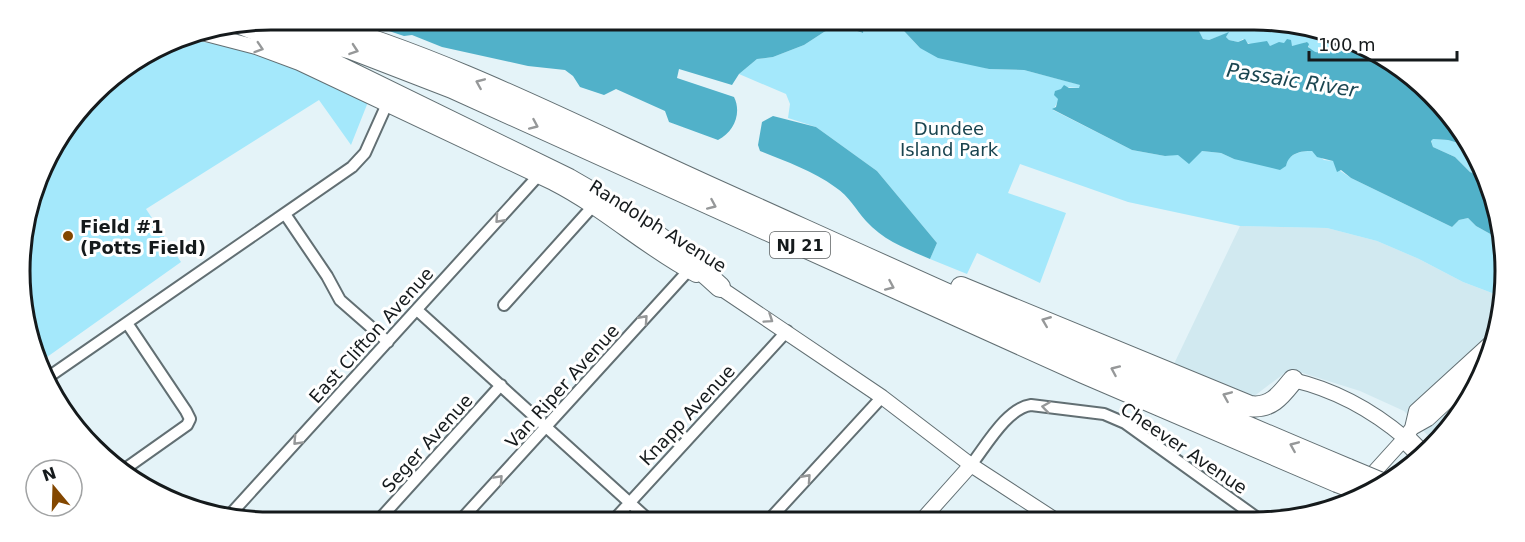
<svg xmlns="http://www.w3.org/2000/svg" width="1525" height="542" font-family="'DejaVu Sans',sans-serif">
  <style>
    .built { fill: #d1e9f0 }
    .green { fill: #a4e8fb }
    .water { fill: #51b1c9 }
    .lines { fill: none; stroke-linecap: round; stroke-linejoin: round }
    .minor-casing { stroke: #626f73; stroke-width: 14 }
    .tertiary-casing { stroke: #626f73; stroke-width: 16 }
    .motorway-casing { stroke: #626f73; stroke-width: 22 }
    .minor { stroke: #fff; stroke-width: 10 }
    .tertiary { stroke: #fff; stroke-width: 14 }
    .motorway { stroke: #fff; stroke-width: 20 }
    .motorway-bridge-casing { stroke: #626f73; stroke-width: 22; stroke-linecap: butt }
    .motorway-bridge { stroke: #fff; stroke-width: 20 }
    .oneway { stroke: #969899 }
    .poi-dot { fill: #834700; stroke: #fff; stroke-width: 2 }
    .labels { text-anchor: middle; dominant-baseline: central; stroke-width: 6; stroke-linejoin: round; paint-order: stroke }
    .shield { fill: #fff; stroke: #5b5f60; stroke-width: 1.5 }
    .shield-label { font-size: 16px; font-weight: bold; fill: #151a1c }
    .park-label { font-size: 18px; fill: #19444f; stroke: #fff }
    .poi-label { font-size: 18px; font-weight: bold; fill: #151a1c; stroke: #fff; text-anchor: start }
    .street-label { font-size: 18px; fill: #151a1c; stroke: #fff }
    .water-label { font-size: 20px; font-style: italic; fill: #1b4651; stroke: #fff }
    .rim { fill: none; stroke: #151a1c; stroke-width: 3 }
  </style>
  <rect width="100%" height="100%" fill="#e4f3f8"/>
  <path class="built" d="M1240,226L1327,228L1377,241L1419,259L1463,282L1500,296L1497,336L1472,397L1434,442L1404,411L1360,391L1290,369L1253,397L1173,366Z"/>
  <path class="green" d="M1168,20H1254L1319,28L1353,45C1347,45 1339,52 1333,55L1325,50L1320,53L1312,52L1306,42L1300,45L1292,46L1290,43L1270,46L1267,42C1257,44 1250,47 1243,39L1238,42L1229,40L1226,37L1228,33L1209,40L1203,39L1199,31L1188,29L1183,25L1176,26Z
    M864,22C879,24 889,30 904,31L920,48L989,69L1024,70L1081,85L1079,88L1066,87L1053,110L1132,150L1165,156L1202,151L1221,153L1234,159L1287,160C1295,152 1302,151 1312,151L1324,160L1333,161L1339,170L1351,178L1452,227L1459,220L1468,218L1476,226L1503,241L1500,296L1463,282L1419,259L1377,241L1327,228L1240,226L1128,202L1020,164L1008,193L1066,213L1040,283L977,253L967,274L930,259L937,243L877,171L816,127L788,118L790,104L786,94L739,74L757,59L773,57L804,45L824,32L838,25L862,33V24Z
    M180,38L226,46L296,66L368,102L351,145L319,100L146,209L181,262L40,362L28,336L22,239L46,159L105,82L175,39Z
    M1433,139L1448,140L1472,147L1483,178L1470,172L1455,157L1433,147L1431,140Z"/>
  <path class="water" d="M356,20H1168L1176,26L1183,25L1188,29L1199,31L1203,39L1209,40L1229,32L1226,37L1229,40L1238,42L1245,39L1248,44L1267,41L1270,46L1279,42L1284,43L1287,39L1291,40L1292,46L1307,42L1309,44L1308,47C1315,52 1317,55 1325,49L1333,54L1340,52L1350,45H1353L1407,71L1472,145V147L1448,140L1433,139L1431,141L1433,147L1455,157L1470,172L1483,178L1503,241L1476,226L1468,218L1459,220L1452,227L1351,178L1341,170L1337,172L1333,161L1317,157L1312,151C1300,151 1289,153 1286,166L1280,170L1234,159L1221,153L1202,151L1189,164L1178,155L1165,156L1132,150L1052,109L1056,107L1058,99L1054,95L1055,91L1061,89L1064,85L1069,88H1079L1080,85L1024,70L989,69L938,58L920,48L904,31C890,30 878,24 864,22L863,33L838,25L824,32L804,45L773,57L757,59L739,74L732,85L679,69L677,78L734,97C742,113 734,132 718,140L669,122L665,111L616,89L604,95L580,87L573,76L565,70L528,66L442,47L412,35L404,36Z
    M773,116L816,127L877,171L937,243L930,259C907,249 884,241 866,221C855,209 850,197 835,187C813,171 785,161 760,151L758,145L762,122Z"/>
  <g class="lines">
    <defs>
      <path id="minor" d="M285,214L327,276L340,300L388,342
        M504,305L593,206
        M417,310L651,522
        M47,378L352,167L365,153L387,104
        M971,465C986,446 1007,408 1031,405L1104,414L1125,423L1260,520
        M122,471L187,425L190,419L186,411L127,323
        M228,517L538,176
        M768,521L882,397
        M377,522L501,385
        M459,522L688,271
        M612,522L787,331"/>
      <path id="tertiary" d="M202,33L256,47L299,63L553,183C604,209 646,249 696,275
        M713,283L882,397L971,465L1057,521
        M1293,380C1336,390 1372,410 1405,438
        M1412,428L1428,419L1484,367
        M1347,502L1405,438L1412,428L1416,411L1496,338
        M921,521L971,465"/>
      <path id="motorway" d="M309,20C448,59 577,127 708,186C921,282 1133,379 1348,469
        M258,22L351,49L452,88L1083,373L1337,482
        M243,25L305,50L569,179C622,209 675,245 720,287
        M961,287L1250,406C1271,409 1281,395 1293,380
        M1405,438L1423,456"/>
    </defs>
    <use href="#minor" class="minor-casing"/>
    <use href="#tertiary" class="tertiary-casing"/>
    <use href="#motorway" class="motorway-casing"/>
    <use href="#minor" class="minor"/>
    <use href="#tertiary" class="tertiary"/>
    <use href="#motorway" class="motorway"/>
    <defs>
      <path id="motorway-bridge" d="M1348,469L1384,484
        M1337,482L1368,494"/>
    </defs>
    <use href="#motorway-bridge" class="motorway-bridge-casing"/>
    <use href="#motorway-bridge" class="motorway-bridge"/>
  </g>
  <defs><path id="oneway-chevron" d="M-2-3.5L2.5 0L-2 3.5" fill="none" stroke-width="1.6" stroke-linecap="round" stroke-linejoin="round" transform="scale(1.5)"/></defs>
  <g class="oneway">
    <use href="#oneway-chevron" transform="translate(259 48) rotate(18)"/>
    <use href="#oneway-chevron" transform="translate(354 50) rotate(19)"/>
    <use href="#oneway-chevron" transform="translate(480 83) rotate(-157)"/>
    <use href="#oneway-chevron" transform="translate(534 125) rotate(24)"/>
    <use href="#oneway-chevron" transform="translate(712 205) rotate(24)"/>
    <use href="#oneway-chevron" transform="translate(499 219) rotate(132)"/>
    <use href="#oneway-chevron" transform="translate(890 286) rotate(24)"/>
    <use href="#oneway-chevron" transform="translate(644 319) rotate(-48)"/>
    <use href="#oneway-chevron" transform="translate(769 319) rotate(34)"/>
    <use href="#oneway-chevron" transform="translate(1046 321) rotate(-158)"/>
    <use href="#oneway-chevron" transform="translate(1115 370) rotate(-156)"/>
    <use href="#oneway-chevron" transform="translate(1227 396) rotate(-157)"/>
    <use href="#oneway-chevron" transform="translate(1046 407) rotate(-172)"/>
    <use href="#oneway-chevron" transform="translate(297 441) rotate(133)"/>
    <use href="#oneway-chevron" transform="translate(1294 446) rotate(-157)"/>
    <use href="#oneway-chevron" transform="translate(807 478) rotate(-48)"/>
    <use href="#oneway-chevron" transform="translate(499 479) rotate(-47)"/>
  </g>
  <circle class="poi-dot" cx="68" cy="236" r="6"/>
  <g class="labels">
    <rect class="shield" x="770" y="232" width="60" height="26" rx="4.5"/>
    <g class="shield-label">
      <text x="800" y="245">NJ 21</text>
    </g>
    <g class="park-label">
      <text x="949" y="128">Dundee<tspan x="949" dy="21">Island Park</tspan></text>
    </g>
    <g class="poi-label">
      <text x="80" y="226">Field #1<tspan x="80" dy="21">(Potts Field)</tspan></text>
    </g>
    <g class="street-label">
      <text transform="translate(658 226) rotate(32)">Randolph Avenue</text>
      <text transform="translate(371 335) rotate(-48)">East Clifton Avenue</text>
      <text transform="translate(562 386) rotate(-48)">Van Riper Avenue</text>
      <text transform="translate(687 415) rotate(-47)">Knapp Avenue</text>
      <text transform="translate(427 443) rotate(-48)">Seger Avenue</text>
      <text transform="translate(1184 448) rotate(34)">Cheever Avenue</text>
    </g>
    <g class="water-label">
      <text transform="translate(1292 80) rotate(9)">Passaic River</text>
    </g>
  </g>
  <path d="M0 0H1525V542H0ZM271 30H1254A241 241 0 0 1 1495 271V271A241 241 0 0 1 1254 512H271A241 241 0 0 1 30 271V271A241 241 0 0 1 271 30Z" fill="#fff" fill-rule="evenodd"/>
  <path class="rim" d="M271 30H1254A241 241 0 0 1 1495 271V271A241 241 0 0 1 1254 512H271A241 241 0 0 1 30 271V271A241 241 0 0 1 271 30Z"/>
  <g transform="translate(54 488) rotate(341)"><circle r="28" fill="#ffffff" stroke="#a1a3a4" stroke-width="1.5"/>
  <path d="M0-4.5L10 22L0 15L-10 22Z" fill="#834700"/>
  <text y="-9" font-size="16" font-weight="bold" text-anchor="middle" fill="#151a1c">N</text>
  </g>
  <path d="M1309 51v9h148v-9" fill="none" stroke="#151a1c" stroke-width="3"/>
  <text x="1318" y="51" font-size="18" fill="#151a1c" stroke="#ffffff" stroke-width="4.5" paint-order="stroke">100 m</text>
</svg>
